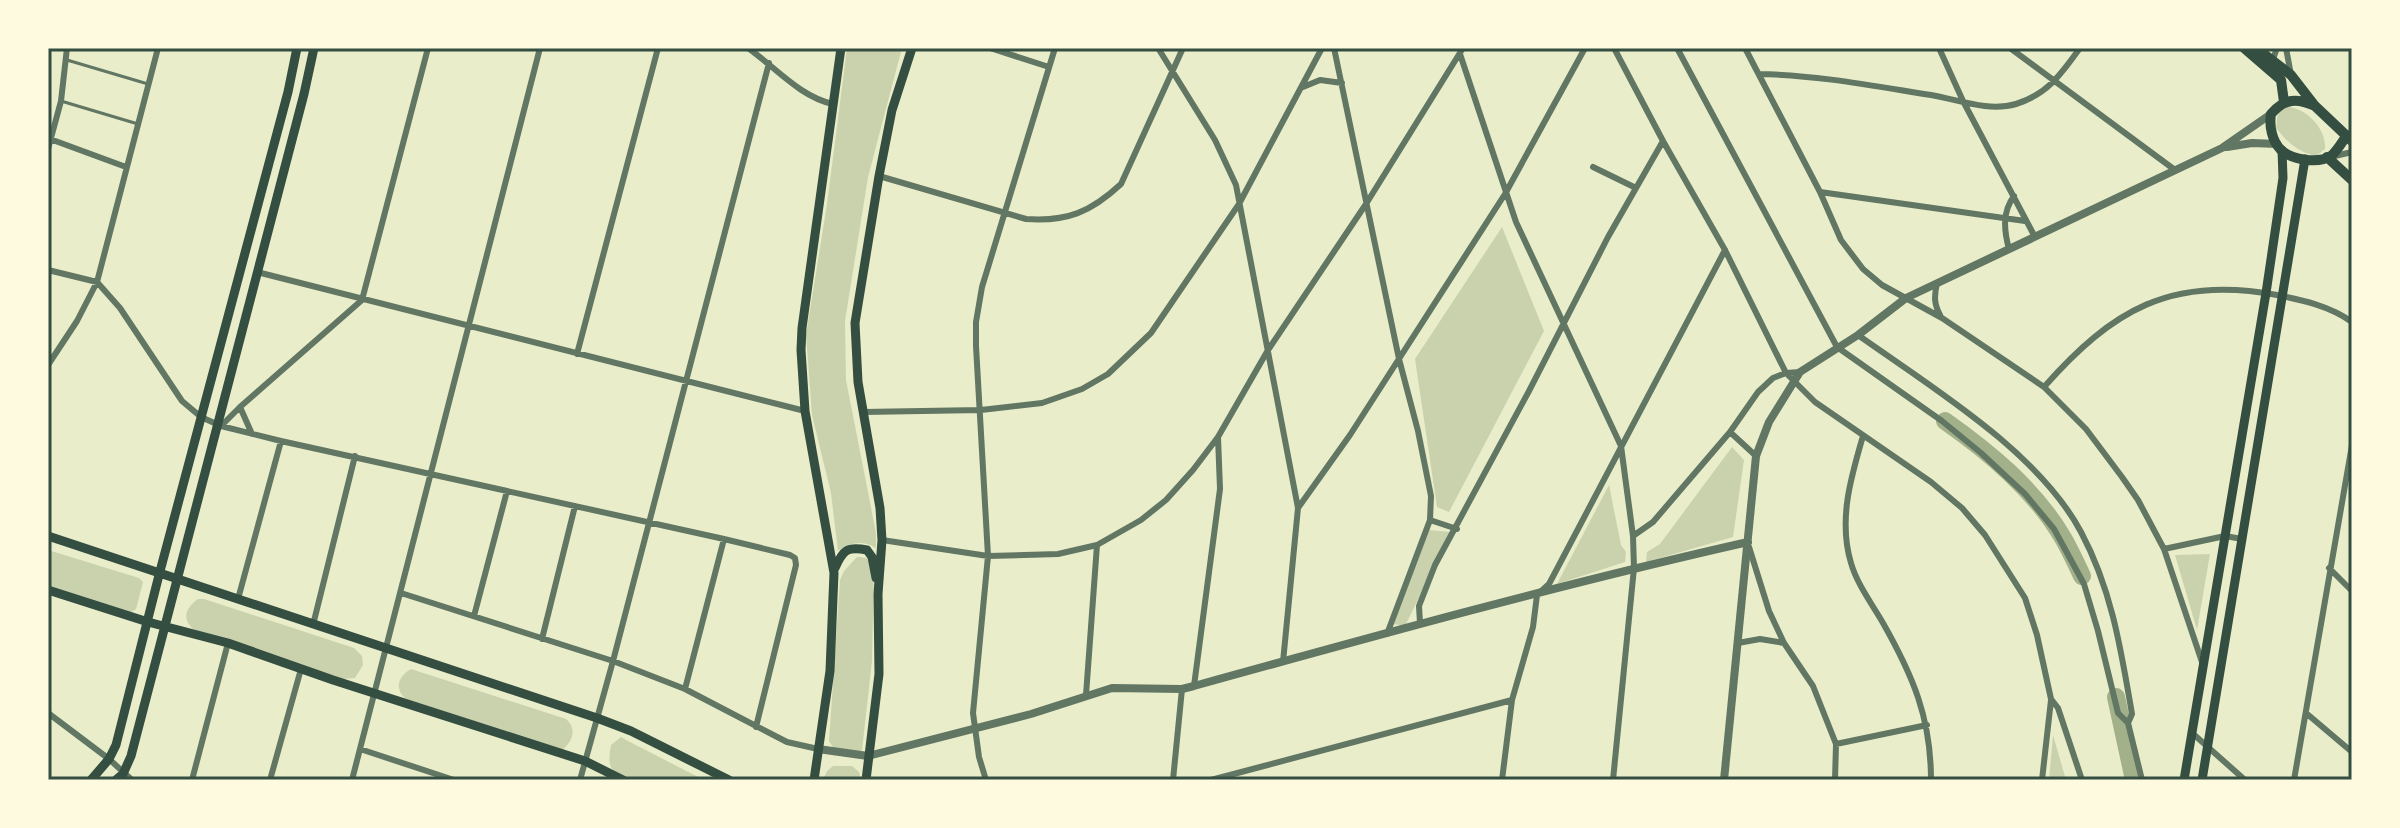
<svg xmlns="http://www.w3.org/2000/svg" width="2400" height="828" font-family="Quicksand,sans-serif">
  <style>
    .green { fill: #cad2ad }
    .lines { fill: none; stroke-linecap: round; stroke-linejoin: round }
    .river { stroke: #a3b18a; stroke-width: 18 }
    .service { stroke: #617663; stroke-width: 3 }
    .minor { stroke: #617663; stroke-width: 6 }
    .tertiary { stroke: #617663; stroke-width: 8 }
    .secondary { stroke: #344e41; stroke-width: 9 }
    .primary { stroke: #344e41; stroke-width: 10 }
    .neatline { fill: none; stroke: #344e41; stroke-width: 3 }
  </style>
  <rect width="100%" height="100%" fill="#e9edc9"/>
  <path class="green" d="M847,48H902L868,177L845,321L846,380L876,533V548C863,540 851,542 838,551L831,493L812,415L806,335L827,204Z
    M2288,107C2307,108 2327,130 2325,149L2316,156C2297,151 2288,143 2276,128L2278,111Z
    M1502,227L1544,331L1449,512L1437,507L1415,359Z
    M1732,447L1744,460L1733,537L1646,562L1647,552L1660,544Z
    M1609,485L1621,545L1626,552L1625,562L1557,584Z
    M1429,530L1451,532L1405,626L1393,624Z
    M48,550L139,578L143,582L136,609L130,613L48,588Z
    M2210,554L2197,630L2175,555Z
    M857,557C866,557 870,559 874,566L872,661L862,750L856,753L834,749L829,741L840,580L844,571Z
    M198,599H204L354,648L362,656L363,665L355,678L342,679L195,631C182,620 184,609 198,599Z
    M411,669L566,719C578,729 572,743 561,751L406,699C394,689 398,676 411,669Z
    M2053,735L2066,780H2049Z
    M621,737L628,741L704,780C682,780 627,787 613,770C607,763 610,753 611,745Z
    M833,766H852L859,772L861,780H823L827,771Z"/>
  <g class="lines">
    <path class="river" d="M1945,421C1989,452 2035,490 2063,538C2070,550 2076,563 2082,576
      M2116,697L2134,780"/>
    <path class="service" d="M67,60L148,84
      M61,101L138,124"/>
    <path class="minor" d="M748,48C775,67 800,97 833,104
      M990,48L1049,67
      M1158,48L1215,140L1236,185L1298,508L1283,662
      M1334,48L1399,359L1418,431L1431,496L1430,520L1387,634
      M1614,48L1663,141L1725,250L1786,373L1815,402L1931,482L1962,508L1985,535L2025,598L2037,635L2051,699L2058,708L2082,780
      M1677,48L1837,347L1942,421L1981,453L2025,494L2054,529L2084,584L2098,631L2118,713L2128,723
      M1745,48L1820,192L1841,240L1863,269L1882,285L1942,318L2044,387L2086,429L2122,477L2138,500L2164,549L2202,662
      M1939,48L1963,101L2035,237
      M2010,48L2175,170
      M2286,48L2291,75
      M1460,54L1516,222L1621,446L1633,536L1634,568L1613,780
      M2273,59L2277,48
      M1759,74C1817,75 1874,86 1931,95C1959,100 1989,112 2016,104C2048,94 2062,73 2080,48
      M1303,87L1320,80L1342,83
      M50,139L126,167
      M48,149L61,101L67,48
      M2335,156L2352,152
      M1593,167L1636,188
      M879,176L1026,219C1067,222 1091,212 1121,184L1183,48
      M1820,192L2025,221
      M2009,249C2004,231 2002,212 2014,196
      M48,270L97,282L120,308L182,401L201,417L221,426L240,407L362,300L428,48
      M257,272L805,411
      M1937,283C1934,296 1934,304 1940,315
      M1858,335C1931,387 2038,451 2081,532C2112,590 2121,650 2132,714L2128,723L2142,780
      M577,354L658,48
      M48,365L77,321L97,282L158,48
      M2044,387C2112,310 2171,275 2277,295C2302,300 2330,306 2352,322
      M240,407L252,434
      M863,412L981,410L1042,403L1082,389L1108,374L1151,333L1239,204L1322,48
      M221,426L281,441L724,539L790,555L795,558L796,565L756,727
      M1730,432L1756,456
      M1863,436C1851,477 1838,520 1851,563C1857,584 1872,604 1883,623C1913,676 1931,718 1931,780
      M1298,508L1350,435L1505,194L1585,48
      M1430,520L1457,529
      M1633,536L1653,522L1730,432L1758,392L1773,378L1786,373L1800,372
      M882,540L988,556L1058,554L1097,545L1141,520L1166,500L1193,470L1218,437L1268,350L1366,204L1463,48
      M1749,547L1769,611L1784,643L1813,686L1836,744L1835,780
      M2164,549L2225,536L2242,539
      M2329,568L2352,591
      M401,593L613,661L685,689L787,742L818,749
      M238,599L281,441
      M474,616L507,491
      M1420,623L1419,606L1435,565L1529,391L1608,237L1663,141
      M313,625L355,456
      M542,639L575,506
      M1738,643L1760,639L1784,643
      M1194,686L1220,489L1218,437
      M685,689L724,539
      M1086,695L1097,545
      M48,713L109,759L132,780
      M2306,713L2352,752
      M2191,732L2245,780
      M1836,744L1927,725
      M360,749L454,780
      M192,780L228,643
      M270,780L301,669
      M352,780C416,536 476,292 540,48
      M580,780L613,661L769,63
      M986,780L979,757L973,713L988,556L976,346V322L982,287L1055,48
      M1173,780L1182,689
      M1211,780L1512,700
      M1502,780L1512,700L1533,627L1537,595L1549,584L1725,250
      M2042,780L2051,700
      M2294,780L2352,445"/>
    <path class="tertiary" d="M2227,147L2252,143L2277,144
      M818,749L868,756L1031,714L1112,688L1182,689L1194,686C1378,635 1562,584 1748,542
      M1724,780L1756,456L1769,422L1800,372L1858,335L1906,298L2222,148L2271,114"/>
    <path class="secondary" d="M48,536L597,718L631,731L729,780
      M835,568C843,550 847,546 867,550L872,557L876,578
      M48,590L148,622L228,643L333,680L585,761L623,780
      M91,780L109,759L116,745L159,575L288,92L297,48
      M116,780L123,774L131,756L304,94L314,48
      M814,780L830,671L834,573L805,411L801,350L802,328L841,48
      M866,780L879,674L878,594L882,540L880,508L858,382L855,323L879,176L892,110L912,48
      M2184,780L2266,293L2283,178L2282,150
      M2202,780L2305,159"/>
    <path class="primary" d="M2244,48L2281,80L2284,102
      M2256,48L2291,75L2315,106L2352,141
      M2315,106C2297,98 2285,98 2271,114C2269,126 2272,141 2281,150C2292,160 2318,164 2331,156C2337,151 2342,142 2347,135
      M2327,157L2352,180"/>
  </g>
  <rect width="2400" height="828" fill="none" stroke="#fefae0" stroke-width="100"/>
  <rect x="50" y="50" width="2300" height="728" class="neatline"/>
</svg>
